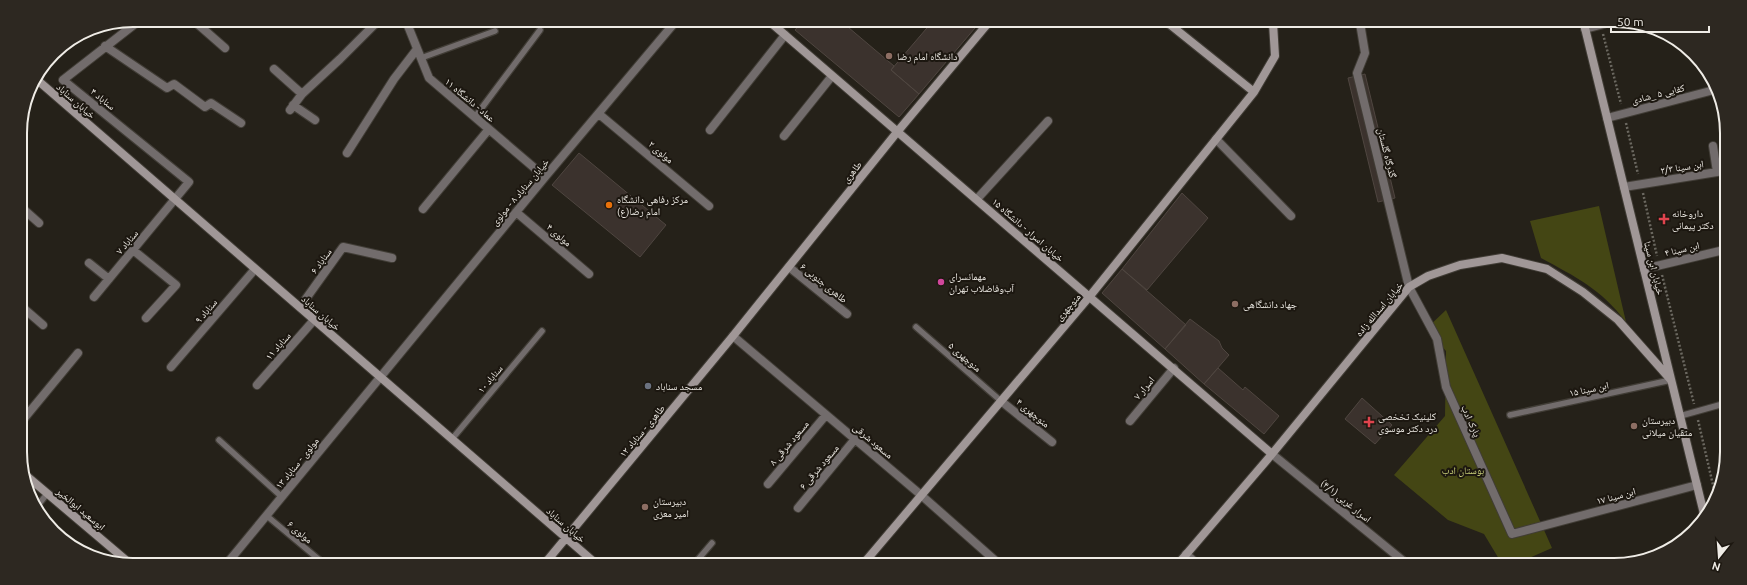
<svg xmlns="http://www.w3.org/2000/svg" width="1747" height="585" font-family="Ubuntu,'Noto Naskh Arabic',sans-serif">
  <style>
    .green { fill: #444614 }
    .building { fill: #3b322d; stroke: #4f4640 }
    .lines { fill: none; stroke-linecap: round; stroke-linejoin: round }
    .lane-casing { stroke: #413d36; stroke-width: 8 }
    .street-casing { stroke: #413d36; stroke-width: 10 }
    .secondary-casing { stroke: #413d36; stroke-width: 10 }
    .path { stroke: #6b6860; stroke-width: 2.5; stroke-dasharray: 2 2; stroke-linecap: butt }
    .lane { stroke: #726c6c; stroke-width: 5.5 }
    .street { stroke: #726c6c; stroke-width: 8 }
    .secondary { stroke: #a09797; stroke-width: 8 }
    .education-dot { fill: #8d6e63; stroke: #1c1710; stroke-width: 1.5 }
    .food-dot { fill: #e8710a; stroke: #1c1710; stroke-width: 1.5 }
    .health-dot { fill: #e0444e; stroke: #1c1710; stroke-width: 1.5 }
    .hotel-dot { fill: #d1479c; stroke: #1c1710; stroke-width: 1.5 }
    .worship-dot { fill: #6b7280; stroke: #1c1710; stroke-width: 1.5 }
    .labels { text-anchor: middle; dominant-baseline: central; stroke-width: 4; stroke-linejoin: round; paint-order: stroke }
    .poi-label { font-size: 10px; fill: #efece6; stroke: #1c1710; text-anchor: start }
    .street-label { font-size: 10px; fill: #efece6; stroke: #1c1710 }
    .park-label { font-size: 10px; fill: #cbd17a; stroke: #1c1710 }
    .rim { fill: none; stroke: #efece6; stroke-width: 2 }
  </style>
  <rect width="100%" height="100%" fill="#252119"/>
  <path class="green" d="M1599,206L1626,322C1601,289 1576,277 1541,258L1530,221Z
    M1446,310L1552,548L1513,565L1502,564L1484,534L1448,520L1394,475L1445,416L1446,351L1426,329Z"/>
  <path class="building" d="M802,22H842L894,66L891,70L919,94L899,117L795,30Z
    M932,22H968L975,28L919,94L891,70Z
    M1365,74L1395,198L1378,202L1348,78Z
    M579,153L666,225L640,257L552,185Z
    M1182,193L1208,218L1147,290L1122,269Z
    M1122,269L1186,325L1165,349L1102,293Z
    M1190,319L1219,341L1222,348L1229,355L1204,384L1165,349Z
    M1218,368L1243,390L1245,387L1279,416L1264,434L1204,384Z
    M1362,398L1392,425L1375,444L1345,419Z"/>
  <g class="lines">
    <defs>
      <path id="lane" d="M421,58L495,31
        M475,117L540,30
        M916,327L1001,401
        M1510,415L1671,380
        M1680,416L1723,404
        M452,439L542,331
        M219,440L282,497
        M38,505L47,494
        M267,516L322,562
        M695,563L712,543"/>
      <path id="street" d="M193,20L225,48
        M406,21L429,78L545,177
        M1360,23L1365,53L1357,73L1409,287L1437,339L1446,387L1512,534L1697,485
        M1585,29L1604,24
        M105,46L167,88L174,84L205,107L211,103L241,123
        M274,69L302,94
        M293,105L315,120
        M290,110L302,94L340,59L378,21
        M599,114L709,206
        M1607,118L1714,90
        M710,130L785,35
        M784,136L832,76
        M1216,139L1291,216
        M347,153L394,79L417,49
        M1624,187L1717,172L1713,146
        M977,199L1048,121
        M21,207L39,223
        M423,209L489,129
        M516,212L589,274
        M133,250L176,285L146,318
        M89,263L109,279
        M789,267L847,314
        M1644,269L1724,250
        M94,297L189,182L63,80L140,20
        M21,306L43,325
        M300,307L343,247L392,258
        M733,336L921,495L998,563
        M171,367L255,269
        M257,385L314,320
        M1001,401L1052,442
        M22,421L78,353
        M1130,421L1174,368
        M1272,454L1407,564
        M768,484L826,415
        M798,508L855,439
        M1186,554L1197,564
        M229,561L545,177L676,21"/>
      <path id="secondary" d="M770,22L1272,454
        M1168,23L1254,92
        M1584,24L1705,518
        M35,78L594,562
        M22,472L127,561
        M546,562L733,336L898,131L989,22
        M864,563L1090,296L1254,92L1275,56L1273,23
        M1178,564L1272,454L1409,287L1428,276L1460,265L1502,258L1547,269L1583,292L1618,320L1671,380"/>
    </defs>
    <use href="#lane" class="lane-casing"/>
    <use href="#street" class="street-casing"/>
    <use href="#secondary" class="secondary-casing"/>
    <path class="path" d="M1603,34L1621,104
      M1626,123L1638,174
      M1643,193L1657,256
      M1662,275L1694,404
      M1698,420L1716,498"/>
    <use href="#lane" class="lane"/>
    <use href="#street" class="street"/>
    <use href="#secondary" class="secondary"/>
  </g>
  <g class="education-dot">
    <circle cx="889" cy="56" r="4"/>
    <circle cx="1235" cy="304" r="4"/>
    <circle cx="1634" cy="426" r="4"/>
    <circle cx="645" cy="507" r="4"/>
  </g>
  <circle class="food-dot" cx="609" cy="205" r="4"/>
  <g class="health-dot">
    <path d="M1662 213h4v4h4v4h-4v4h-4v-4h-4v-4h4z"/>
    <path d="M1367 416h4v4h4v4h-4v4h-4v-4h-4v-4h4z"/>
  </g>
  <circle class="hotel-dot" cx="941" cy="282" r="4"/>
  <circle class="worship-dot" cx="648" cy="386" r="4"/>
  <g class="labels">
    <g class="poi-label">
      <text x="897" y="56">دانشگاه امام رضا</text>
      <text x="617" y="199">مرکز رفاهی دانشگاه<tspan x="617" dy="12">امام رضا(ع)</tspan></text>
      <text x="1672" y="213">داروخانه<tspan x="1672" dy="12">دکتر پیمانی</tspan></text>
      <text x="949" y="276">مهمانسرای<tspan x="949" dy="12">آب‌و‌فاضلاب تهران</tspan></text>
      <text x="1243" y="304">جهاد دانشگاهی</text>
      <text x="656" y="386">مسجد سناباد</text>
      <text x="1378" y="416">کلینیک تخخصی<tspan x="1378" dy="12">درد دکتر موسوی</tspan></text>
      <text x="1642" y="420">دبیرستان<tspan x="1642" dy="12">متقیان میلانی</tspan></text>
      <text x="653" y="501">دبیرستان<tspan x="653" dy="12">امیر معزی</tspan></text>
    </g>
    <g class="street-label">
      <text transform="translate(1658 94) rotate(-14)">کفایی ۵ _شادی</text>
      <text transform="translate(103 99) rotate(39)">سناباد ۴</text>
      <text transform="translate(470 100) rotate(40)">عماد - دانشگاه ۱۱</text>
      <text transform="translate(76 101) rotate(41)">خیابان سناباد</text>
      <text transform="translate(661 152) rotate(40)">مولوی ۲</text>
      <text transform="translate(1387 153) rotate(76)">گذرگاه گلستان</text>
      <text transform="translate(1682 167) rotate(-9)">ابن سینا ۲/۳</text>
      <text transform="translate(852 172) rotate(-51)">طاهری</text>
      <text transform="translate(520 192) rotate(-50)">خیابان سناباد ۸ - مولوی</text>
      <text transform="translate(1028 230) rotate(41)">خیابان اسرار - دانشگاه ۱۵</text>
      <text transform="translate(559 235) rotate(40)">مولوی ۴</text>
      <text transform="translate(127 242) rotate(-50)">سناباد ۷</text>
      <text transform="translate(1682 249) rotate(-13)">ابن سینا ۴</text>
      <text transform="translate(321 261) rotate(-54)">سناباد ۶</text>
      <text transform="translate(1654 268) rotate(76)">خیابان ابن سینا</text>
      <text transform="translate(824 283) rotate(39)">طاهری جنوبی ۶</text>
      <text transform="translate(1068 307) rotate(-49)">منوچهری</text>
      <text transform="translate(1379 309) rotate(-50)">خیابان اسدالله زاده</text>
      <text transform="translate(206 311) rotate(-50)">سناباد ۹</text>
      <text transform="translate(321 313) rotate(41)">خیابان سناباد</text>
      <text transform="translate(278 346) rotate(-49)">سناباد ۱۱</text>
      <text transform="translate(965 357) rotate(41)">منوچهری ۵</text>
      <text transform="translate(490 379) rotate(-50)">سناباد ۱۰</text>
      <text transform="translate(1144 388) rotate(-50)">اسرار ۷</text>
      <text transform="translate(1589 389) rotate(-12)">ابن سینا ۱۵</text>
      <text transform="translate(1033 413) rotate(39)">منوچهری ۴</text>
      <text transform="translate(1471 421) rotate(66)">پارک ادب</text>
      <text transform="translate(642 431) rotate(-50)">طاهری - سناباد ۱۲</text>
      <text transform="translate(873 441) rotate(40)">مسعود شرقی</text>
      <text transform="translate(789 443) rotate(-50)">مسعود شرقی ۸</text>
      <text transform="translate(297 463) rotate(-51)">مولوی - سناباد ۱۳</text>
      <text transform="translate(819 467) rotate(-50)">مسعود شرقی ۶</text>
      <text transform="translate(1616 496) rotate(-15)">ابن سینا ۱۷</text>
      <text transform="translate(1346 501) rotate(39)">اسرار غربی (۴/۱)</text>
      <text transform="translate(81 509) rotate(40)">ابوسعید ابوالخیر</text>
      <text transform="translate(566 525) rotate(41)">خیابان سناباد</text>
      <text transform="translate(300 532) rotate(40)">مولوی ۶</text>
    </g>
    <g class="park-label">
      <text x="1463" y="470">بوستان ادب</text>
    </g>
  </g>
  <path d="M0 0H1747V585H0ZM133 27H1614A106 106 0 0 1 1720 133V452A106 106 0 0 1 1614 558H133A106 106 0 0 1 27 452V133A106 106 0 0 1 133 27Z" fill="#2d2821" fill-rule="evenodd"/>
  <path class="rim" d="M133 27H1614A106 106 0 0 1 1720 133V452A106 106 0 0 1 1614 558H133A106 106 0 0 1 27 452V133A106 106 0 0 1 133 27Z"/>
  <g transform="translate(1719 557) rotate(197)" stroke="#1c1710" stroke-width="3" paint-order="stroke">
  <path d="M0-3L7 15L0 10L-7 15Z" fill="#efece6"/>
  <text y="-6" font-size="11" font-weight="bold" text-anchor="middle" fill="#efece6">N</text>
  </g>
  <path d="M1611 26v6h98v-6" fill="none" stroke="#efece6" stroke-width="2"/>
  <text x="1617" y="26" font-size="12" fill="#efece6" stroke="#1c1710" stroke-width="3" paint-order="stroke">50 m</text>
</svg>
